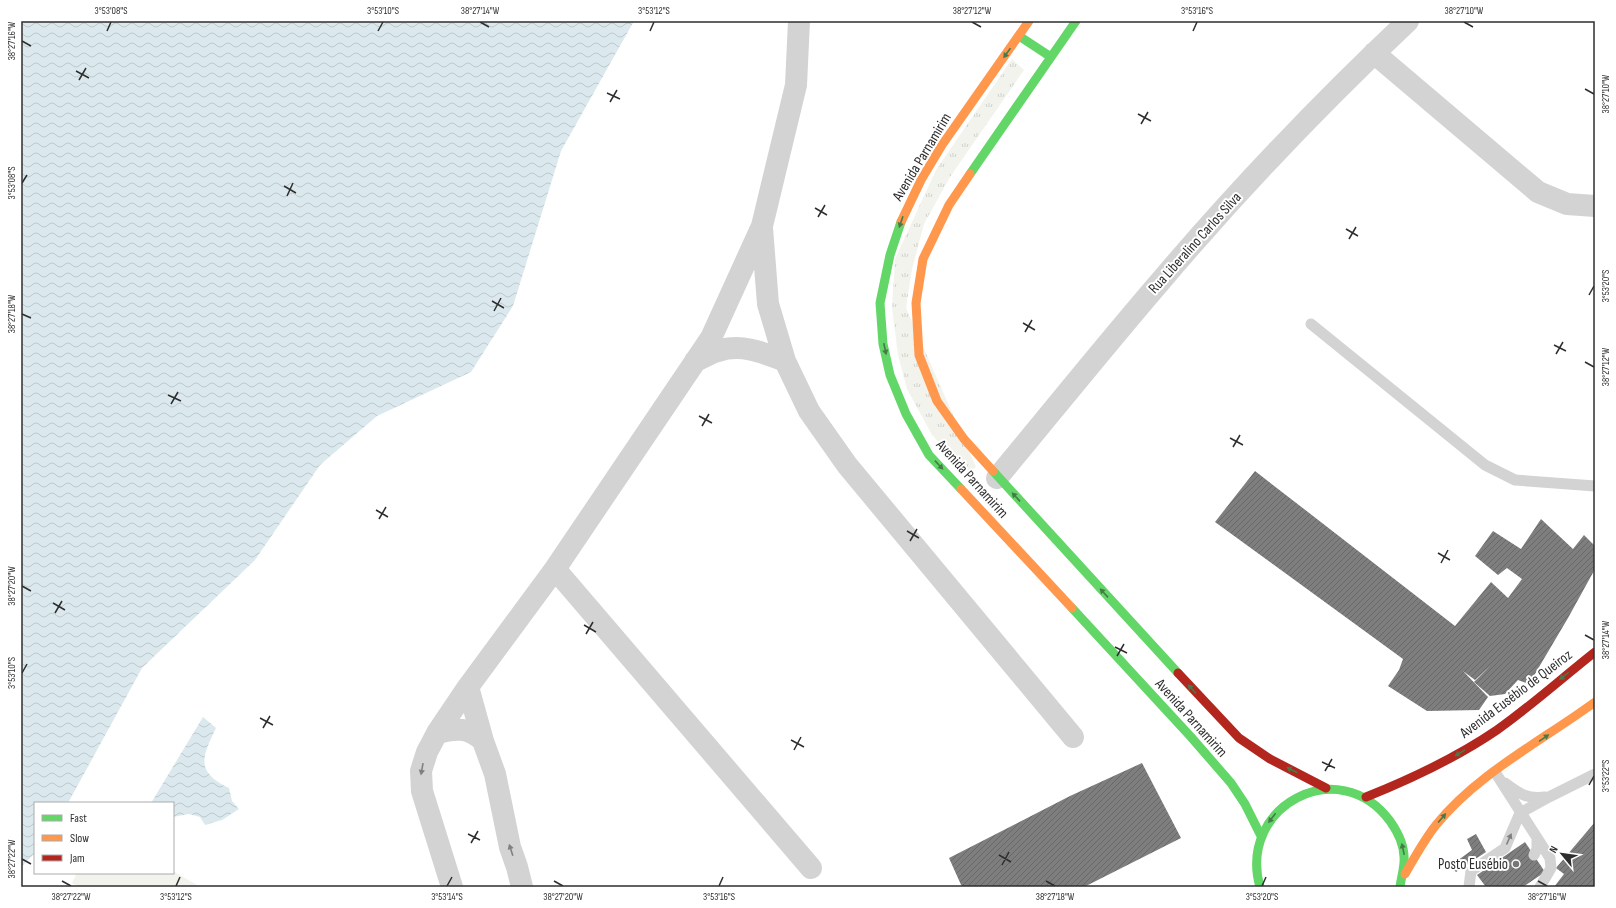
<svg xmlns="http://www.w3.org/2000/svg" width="1616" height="908" font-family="'Sofia Sans Condensed',sans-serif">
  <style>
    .grass { fill: url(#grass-tufts) }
    .pitch { fill: #f1f3ec }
    .water { fill: url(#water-waves) }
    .building { fill: url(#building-hatch) }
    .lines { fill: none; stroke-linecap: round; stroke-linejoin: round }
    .lane { stroke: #d3d3d3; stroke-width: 11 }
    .street { stroke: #d3d3d3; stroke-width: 22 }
    .fast { stroke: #63d668; stroke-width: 9 }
    .slow { stroke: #ff974d; stroke-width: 9 }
    .jam { stroke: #b3261e; stroke-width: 9 }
    .oneway { fill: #467a48 }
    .oneway2 { fill: #808080 }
    .ticks { fill: none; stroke: #2e2e2e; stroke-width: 1.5 }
    .poi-dot { fill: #777; stroke: #fff; stroke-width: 1.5 }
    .labels { text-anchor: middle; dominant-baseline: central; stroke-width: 4; stroke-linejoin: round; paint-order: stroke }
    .street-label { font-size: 15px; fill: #2e2e2e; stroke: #fff }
    .poi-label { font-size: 15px; fill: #2e2e2e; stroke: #fff; text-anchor: end }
    .neatline { fill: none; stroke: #2e2e2e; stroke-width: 1.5 }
    .ticks-label { font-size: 10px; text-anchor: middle; fill: #2e2e2e }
  </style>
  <defs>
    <pattern id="grass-tufts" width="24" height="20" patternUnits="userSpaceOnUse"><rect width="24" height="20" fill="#f1f3ec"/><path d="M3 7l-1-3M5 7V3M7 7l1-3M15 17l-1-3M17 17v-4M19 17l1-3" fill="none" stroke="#cfd1cb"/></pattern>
    <pattern id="water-waves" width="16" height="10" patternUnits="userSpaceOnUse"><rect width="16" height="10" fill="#dbe9ee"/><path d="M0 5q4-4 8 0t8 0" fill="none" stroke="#bcc8cc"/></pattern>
    <pattern id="building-hatch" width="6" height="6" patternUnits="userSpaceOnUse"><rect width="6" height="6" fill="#7e7e7e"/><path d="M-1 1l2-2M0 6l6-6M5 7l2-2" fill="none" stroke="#686868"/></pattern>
  </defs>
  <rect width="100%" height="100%" fill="#fff"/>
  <path class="grass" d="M1012,59L1024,70L950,177L924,224L912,269L906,308L976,467L964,476L931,433L907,389L898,355L892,308L895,259L936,170Z"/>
  <path class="pitch" d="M173,871L200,887H79L72,883L77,873H173Z"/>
  <path class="water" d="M21,21H634L561,151L513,306L471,372L377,416L320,465L255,560L142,668L68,803H35V853L21,867Z
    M203,717L216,728C202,757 195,772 229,788L232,801L239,809L222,820L205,825L200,817L189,814L173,817V803H151Z"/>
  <path class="building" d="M1255,471L1455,626L1491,582L1508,598L1522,579L1507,568L1498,575L1475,556L1493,531L1521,549L1541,519L1573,549L1584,535L1595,546V569L1568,618L1529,684L1518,680L1505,694L1490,696L1474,682L1490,666L1475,680L1463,671L1488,697L1479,710L1427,711L1388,686L1399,670L1403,659L1215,522Z
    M1142,763L1181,838L1084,887H962L949,858L1070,796Z
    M1595,822V887H1554L1564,874L1556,868Z
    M1476,834L1486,852L1456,872L1450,866L1472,850L1467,839Z
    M1525,842L1545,872L1523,887H1486L1477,875Z"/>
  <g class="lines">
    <path class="lane" d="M1311,324L1485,465L1515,480L1595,486
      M1495,772L1550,858L1551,868L1540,887
      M1505,783C1520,794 1526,799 1545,797
      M1534,855L1537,849V839
      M1469,887L1471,871L1505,848L1520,813L1549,797L1595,774"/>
    <path class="street" d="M1374,53L1538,192L1567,204L1595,206
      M762,228L768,304L785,361L809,411L847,465L1073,737
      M695,361C703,358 710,353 718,351C742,343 764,353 785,361
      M997,478C1051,413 1104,347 1159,283C1237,191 1320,104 1408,21
      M555,569L811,868
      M468,687L483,741L495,774L510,847L517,867L522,887
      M437,733C456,728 469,727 483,741
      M452,887L422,791L421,771L427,752L437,733L468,687L555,569L711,338L762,226L796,85L799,21"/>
    <path class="fast" d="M1019,36L1051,57
      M970,174L1076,21
      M901,222L890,255L880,303L883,344L890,375L906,414L929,455L961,489
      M993,471L1178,673
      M1072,608L1191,737L1231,783L1245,804L1261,836
      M1260,887C1237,806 1339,752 1390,821C1397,831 1404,844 1404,857C1405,866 1401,878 1400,887"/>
    <path class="slow" d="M970,174L949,205L923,259L916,303L919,355L937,401L964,439L993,471
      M901,222L921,180L942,145L1029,21
      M961,489L1072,608
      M1405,874C1415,857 1424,840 1436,825C1478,773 1542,741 1595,702"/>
    <path class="jam" d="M1178,673L1239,738L1270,759L1326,788
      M1366,797C1411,779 1456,758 1497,730C1531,706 1562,678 1595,652"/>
  </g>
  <defs><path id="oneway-solid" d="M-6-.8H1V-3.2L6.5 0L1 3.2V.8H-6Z"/></defs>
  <g class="oneway">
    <use href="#oneway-solid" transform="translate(1007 53) rotate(125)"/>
    <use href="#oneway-solid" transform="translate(901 222) rotate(109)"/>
    <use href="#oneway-solid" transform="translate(885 349) rotate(78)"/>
    <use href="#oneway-solid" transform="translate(939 465) rotate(47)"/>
    <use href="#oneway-solid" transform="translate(1016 497) rotate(-133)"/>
    <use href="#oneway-solid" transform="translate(1104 593) rotate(-133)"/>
    <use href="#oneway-solid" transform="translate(1564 676) rotate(142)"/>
    <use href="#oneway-solid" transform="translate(1192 689) rotate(-132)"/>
    <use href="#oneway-solid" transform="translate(1544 738) rotate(-34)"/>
    <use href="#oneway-solid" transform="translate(1460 753) rotate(149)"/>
    <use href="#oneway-solid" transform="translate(1292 770) rotate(-153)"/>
    <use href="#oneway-solid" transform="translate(1272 818) rotate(127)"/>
    <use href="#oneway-solid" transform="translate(1442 818) rotate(-49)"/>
    <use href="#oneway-solid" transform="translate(1403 849) rotate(-102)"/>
  </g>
  <g class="oneway2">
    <use href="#oneway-solid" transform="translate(422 769) rotate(100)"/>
    <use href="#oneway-solid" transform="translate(1509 839) rotate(-66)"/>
    <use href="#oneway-solid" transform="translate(511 850) rotate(-108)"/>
  </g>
  <path class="ticks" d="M480,22L489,27M972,22L981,27M1464,22L1473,27M107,31L111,22M378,31L383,22M650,31L654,22M1193,31L1197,22M22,41L31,46M76,71L89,78M79,80L86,68M1585,89L1594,94M607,93L620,99M610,102L617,90M1138,114L1151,121M1141,124L1148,112M22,183L27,175M284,186L296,193M287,196L293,183M815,208L827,215M818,217L825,205M1346,229L1358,236M1349,239L1356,227M1589,295L1594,286M492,301L504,308M494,311L501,298M22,314L31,318M1023,323L1035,330M1025,332L1032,320M1554,345L1566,351M1556,354L1563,342M1585,362L1594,367M168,395L181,401M171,404L178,392M699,416L712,423M702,426L709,414M1230,438L1243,445M1233,447L1240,435M376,510L388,517M379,519L386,507M907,531L919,538M910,541L917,529M1438,553L1450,560M1441,563L1448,550M22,586L31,591M53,603L65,610M55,613L62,601M584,625L596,632M586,634L593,622M1585,635L1594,640M1115,647L1127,653M1117,656L1124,644M22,673L27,664M260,718L273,725M263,728L270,716M791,740L804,747M794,750L801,737M1322,762L1335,768M1325,771L1332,759M1589,785L1594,776M468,834L480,840M471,843L478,831M999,855L1011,862M22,859L31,864M1002,865L1009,852M62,881L71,886M554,881L563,886M1046,881L1055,886M1538,881L1547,886M176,886L180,877M447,886L452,877M719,886L723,877M1262,886L1266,877"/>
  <circle class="poi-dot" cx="1516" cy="864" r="4"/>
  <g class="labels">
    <g class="street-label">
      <text transform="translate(922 157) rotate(-59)">Avenida Parnamirim</text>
      <text transform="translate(1195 243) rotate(-48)">Rua Liberalino Carlos Silva</text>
      <text transform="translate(972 479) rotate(48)">Avenida Parnamirim</text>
      <text transform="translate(1516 694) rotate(-37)">Avenida Eusébio de Queiroz</text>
      <text transform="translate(1191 718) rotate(48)">Avenida Parnamirim</text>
    </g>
    <g class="poi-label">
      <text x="1508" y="864">Posto Eusébio</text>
    </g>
  </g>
  <rect width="1616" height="908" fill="none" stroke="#ffffff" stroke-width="44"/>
  <rect x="34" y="802" width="140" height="72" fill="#ffffff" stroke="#ababab"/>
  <rect x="42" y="815" width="20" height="6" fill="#63d668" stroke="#ababab"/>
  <text x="70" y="822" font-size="12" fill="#2e2e2e">Fast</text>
  <rect x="42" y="835" width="20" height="6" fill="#ff974d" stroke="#ababab"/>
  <text x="70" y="842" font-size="12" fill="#2e2e2e">Slow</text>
  <rect x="42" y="855" width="20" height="6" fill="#b3261e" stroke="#ababab"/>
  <text x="70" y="862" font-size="12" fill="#2e2e2e">Jam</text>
  <g transform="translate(1562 854) rotate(299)" stroke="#ffffff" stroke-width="3" paint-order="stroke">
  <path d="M0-3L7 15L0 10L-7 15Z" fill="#2e2e2e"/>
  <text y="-6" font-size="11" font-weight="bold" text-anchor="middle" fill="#2e2e2e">N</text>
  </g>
  <rect x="22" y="22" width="1572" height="864" class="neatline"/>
  <g class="ticks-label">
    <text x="111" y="14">3°53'08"S</text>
    <text x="383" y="14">3°53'10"S</text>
    <text x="480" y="14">38°27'14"W</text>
    <text x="654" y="14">3°53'12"S</text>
    <text x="972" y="14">38°27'12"W</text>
    <text x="1197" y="14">3°53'16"S</text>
    <text x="1464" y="14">38°27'10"W</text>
    <text transform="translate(11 41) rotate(-90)" y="4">38°27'16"W</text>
    <text transform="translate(1605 94) rotate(-90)" y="4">38°27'10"W</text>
    <text transform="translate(11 183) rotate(-90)" y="4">3°53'08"S</text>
    <text transform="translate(1605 286) rotate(-90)" y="4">3°53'20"S</text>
    <text transform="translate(11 314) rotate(-90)" y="4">38°27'18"W</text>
    <text transform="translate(1605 367) rotate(-90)" y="4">38°27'12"W</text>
    <text transform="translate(11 586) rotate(-90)" y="4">38°27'20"W</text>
    <text transform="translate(1605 640) rotate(-90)" y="4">38°27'14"W</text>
    <text transform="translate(11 673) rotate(-90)" y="4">3°53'10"S</text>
    <text transform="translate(1605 776) rotate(-90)" y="4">3°53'22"S</text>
    <text transform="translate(11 859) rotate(-90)" y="4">38°27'22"W</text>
    <text x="71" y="900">38°27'22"W</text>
    <text x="176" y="900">3°53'12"S</text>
    <text x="447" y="900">3°53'14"S</text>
    <text x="563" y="900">38°27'20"W</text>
    <text x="719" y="900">3°53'16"S</text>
    <text x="1055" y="900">38°27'18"W</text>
    <text x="1262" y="900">3°53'20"S</text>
    <text x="1547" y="900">38°27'16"W</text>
  </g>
</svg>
